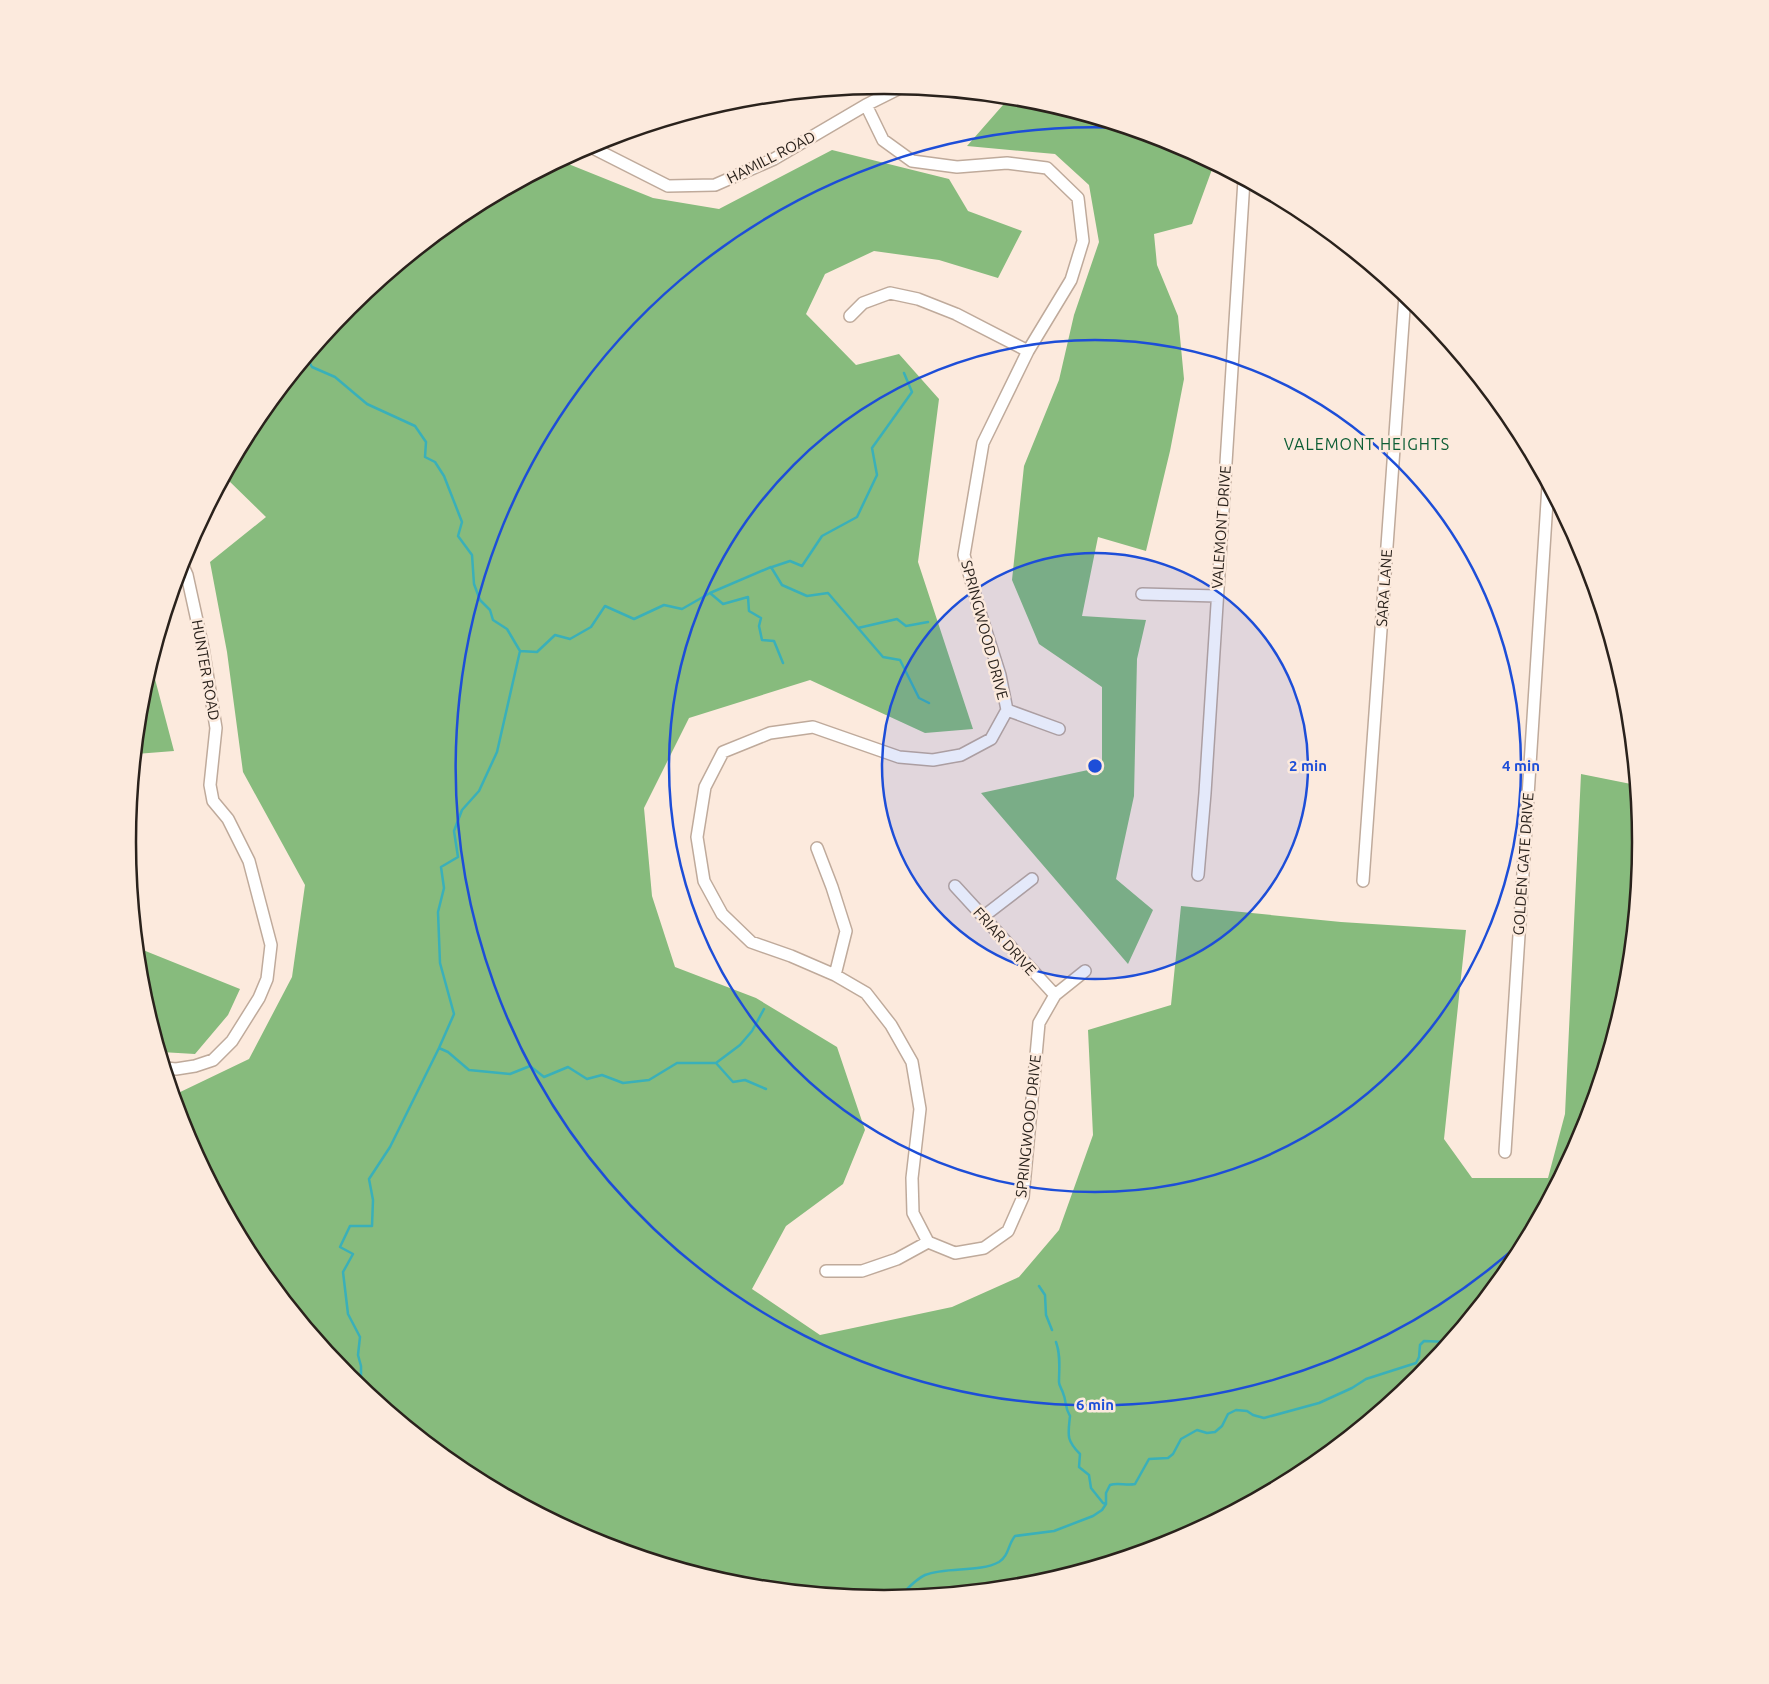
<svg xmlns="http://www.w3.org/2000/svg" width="1769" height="1684" font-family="Ubuntu,sans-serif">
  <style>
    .forest { fill: #87bb7d }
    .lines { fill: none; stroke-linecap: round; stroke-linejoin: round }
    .stream { stroke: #3ab0b9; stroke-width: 2.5 }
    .minor-casing { stroke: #bfaa9b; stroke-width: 14 }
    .minor { stroke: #fff; stroke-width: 11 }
    .ring { fill: none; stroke: #1d4ed8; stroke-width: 2.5 }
    .labels { text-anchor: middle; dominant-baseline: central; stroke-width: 5; stroke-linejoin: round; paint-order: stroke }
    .street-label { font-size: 15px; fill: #2a221c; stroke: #fceadd }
    .neighbourhood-label { font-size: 16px; letter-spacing: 1px; fill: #0d5d34; stroke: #fceadd }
    .rim { fill: none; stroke: #2a221c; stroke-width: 2.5 }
    .centre { fill: #1d4ed8; stroke: #fceadd; stroke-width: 2.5 }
    .ring-label { font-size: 15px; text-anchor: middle; font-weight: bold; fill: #1d4ed8; stroke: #fceadd; stroke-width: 5; stroke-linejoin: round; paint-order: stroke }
  </style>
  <rect width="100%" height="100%" fill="#fceadd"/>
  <path class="forest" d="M1010,97L1032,100L1174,142L1185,153L1188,150L1214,164L1192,224L1154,234L1157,265L1178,316L1184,379L1170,451L1146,551L1098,537L1082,616L1146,620L1137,659L1134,796L1116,879L1153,910L1128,964L981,793L1102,767V687L1039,644L1012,580L1024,466L1059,380L1074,315L1099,242L1089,185L1055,154L967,146Z
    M832,150L949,179L968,211L1022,231L998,278L939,260L874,251L825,274L806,314L856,365L899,354L939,399L918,562L973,729L925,733L810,680L689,718L644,808L652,896L675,967L756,998L837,1047L865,1130L843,1184L786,1226L752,1289L820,1335L952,1307L1019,1277L1059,1230L1093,1135L1088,1030L1171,1005L1181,906L1341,922L1466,930L1444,1139L1472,1178H1548L1565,1114L1581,774L1636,785L1641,842L1627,990L1584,1132L1514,1263L1420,1377L1305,1472L1174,1541L1032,1585L884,1599L737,1584L609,1546L595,1541L464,1471L349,1377L255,1262L185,1131L174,1095L249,1059L292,977L305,885L243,772L227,652L210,562L266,517L225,477L255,421L349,307L464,212L561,161L653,198L719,209Z
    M151,664L174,751L136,754L142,694Z
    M138,948L240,989L228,1015L195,1054L161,1052L142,989Z"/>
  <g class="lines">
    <path class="stream" d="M307,358L312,367L335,377L367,404L415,426L426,442L425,457L435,462L444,476L462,522L458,536L472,555L474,584L480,600L490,610L493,620L507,629L520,651L497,752L479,791L462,810L454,831L458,857L441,867L444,888L438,912L440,963L454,1014L439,1048L390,1147L369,1179L373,1200L372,1226H350L340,1247L353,1254L343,1272L348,1314L360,1337L358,1355L361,1366V1387
      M772,567L790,561L802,566L822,536L857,517L877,475L872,448L912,392L904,373
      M710,593L723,604L748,597L749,611L761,618L759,626L762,640L774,641L783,663
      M858,628L897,619L906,626L928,622
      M520,651L537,652L555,635L570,639L591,627L605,606L634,619L664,605L682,609L710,593L771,567L782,585L807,596L828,593L883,657L900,660L919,698L929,703
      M439,1048L448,1052L469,1070L510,1074L530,1066L544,1077L568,1067L587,1079L602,1075L623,1083L649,1080L677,1063H716L733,1082L745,1080L766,1089
      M716,1063L740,1045L752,1031L764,1009
      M1039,1286L1045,1295L1046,1315L1052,1330
      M1056,1342C1061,1355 1059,1369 1059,1382C1059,1386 1062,1389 1063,1393C1067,1402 1064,1406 1070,1416C1068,1435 1066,1440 1080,1454L1079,1467L1089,1475L1091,1488L1103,1503L1106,1504
      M898,1598C907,1590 914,1580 925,1575C947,1566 979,1573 999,1562C1009,1556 1008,1544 1015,1536L1054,1531L1093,1516L1102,1510L1106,1504V1493L1110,1485C1118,1482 1126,1486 1135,1484L1149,1459L1168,1458L1173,1454L1181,1439L1197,1430L1207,1433L1215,1432L1222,1426L1228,1414L1236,1410L1247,1411L1253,1415L1264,1418L1319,1403L1352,1388L1366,1379L1416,1363L1419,1357L1420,1345L1424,1341L1449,1342"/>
    <defs>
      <path id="minor" d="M866,105L883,140L912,161L957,167L1007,163L1047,168L1078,198L1083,241L1071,280L1028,351L983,443L964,555L979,609L1000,675L1007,710L991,739L961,755L933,760L899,757L813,727L770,733L723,752L705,787L697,837L704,881L722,914L751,942L791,956L835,975L866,993L891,1025L912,1062L920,1109L912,1178L913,1213L928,1242L955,1253L984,1248L1008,1231L1023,1197L1039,1023L1055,995L1085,971
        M589,146L668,186L715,185L774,159L866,105L902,87
        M850,316L863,303L890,293L918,299L956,314L1028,351
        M1142,594L1217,596
        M1007,710L1059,729
        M817,848L832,887L846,931L835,975
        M1198,875L1205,793L1244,180
        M1363,881L1405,295
        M955,886L1055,995
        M984,916L1032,879
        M166,1068L176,1069L195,1066L213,1060L232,1041L259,998L267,979L271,945L249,861L228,819L213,801L210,785L216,728L203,648L187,575L182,564
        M1505,1152L1548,486
        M826,1271H862L897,1259L928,1242"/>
    </defs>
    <use href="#minor" class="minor-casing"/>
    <use href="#minor" class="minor"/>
  </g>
  <circle cx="1095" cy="766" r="213" fill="#1d4ed8" fill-opacity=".12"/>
  <g class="ring">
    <circle cx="1095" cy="766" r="213"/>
    <circle cx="1095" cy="766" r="426"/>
    <path d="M1527 1237A639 639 0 1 1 1123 128"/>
  </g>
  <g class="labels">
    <g class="street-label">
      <text transform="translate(771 157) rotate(-27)">HAMILL ROAD</text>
      <text transform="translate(1221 527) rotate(-86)">VALEMONT DRIVE</text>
      <text transform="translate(1384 588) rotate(-86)">SARA LANE</text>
      <text transform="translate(985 630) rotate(75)">SPRINGWOOD DRIVE</text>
      <text transform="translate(206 670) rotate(80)">HUNTER ROAD</text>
      <text transform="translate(1523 864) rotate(-86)">GOLDEN GATE DRIVE</text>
      <text transform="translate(1005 941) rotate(48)">FRIAR DRIVE</text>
      <text transform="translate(1028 1126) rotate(-84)">SPRINGWOOD DRIVE</text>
    </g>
    <g class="neighbourhood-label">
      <text x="1367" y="444">VALEMONT HEIGHTS</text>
    </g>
  </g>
  <path d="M0 0H1769V1684H0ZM136 842a748 748 0 1 1 1496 0a748 748 0 1 1-1496 0Z" fill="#fceadd" fill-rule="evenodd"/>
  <path class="rim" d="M136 842a748 748 0 1 1 1496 0a748 748 0 1 1-1496 0Z"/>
  <circle cx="1095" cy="766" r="8" class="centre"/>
  <g class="ring-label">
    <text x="1308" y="771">2 min</text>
    <text x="1521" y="771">4 min</text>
    <text x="1095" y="1410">6 min</text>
  </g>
</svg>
